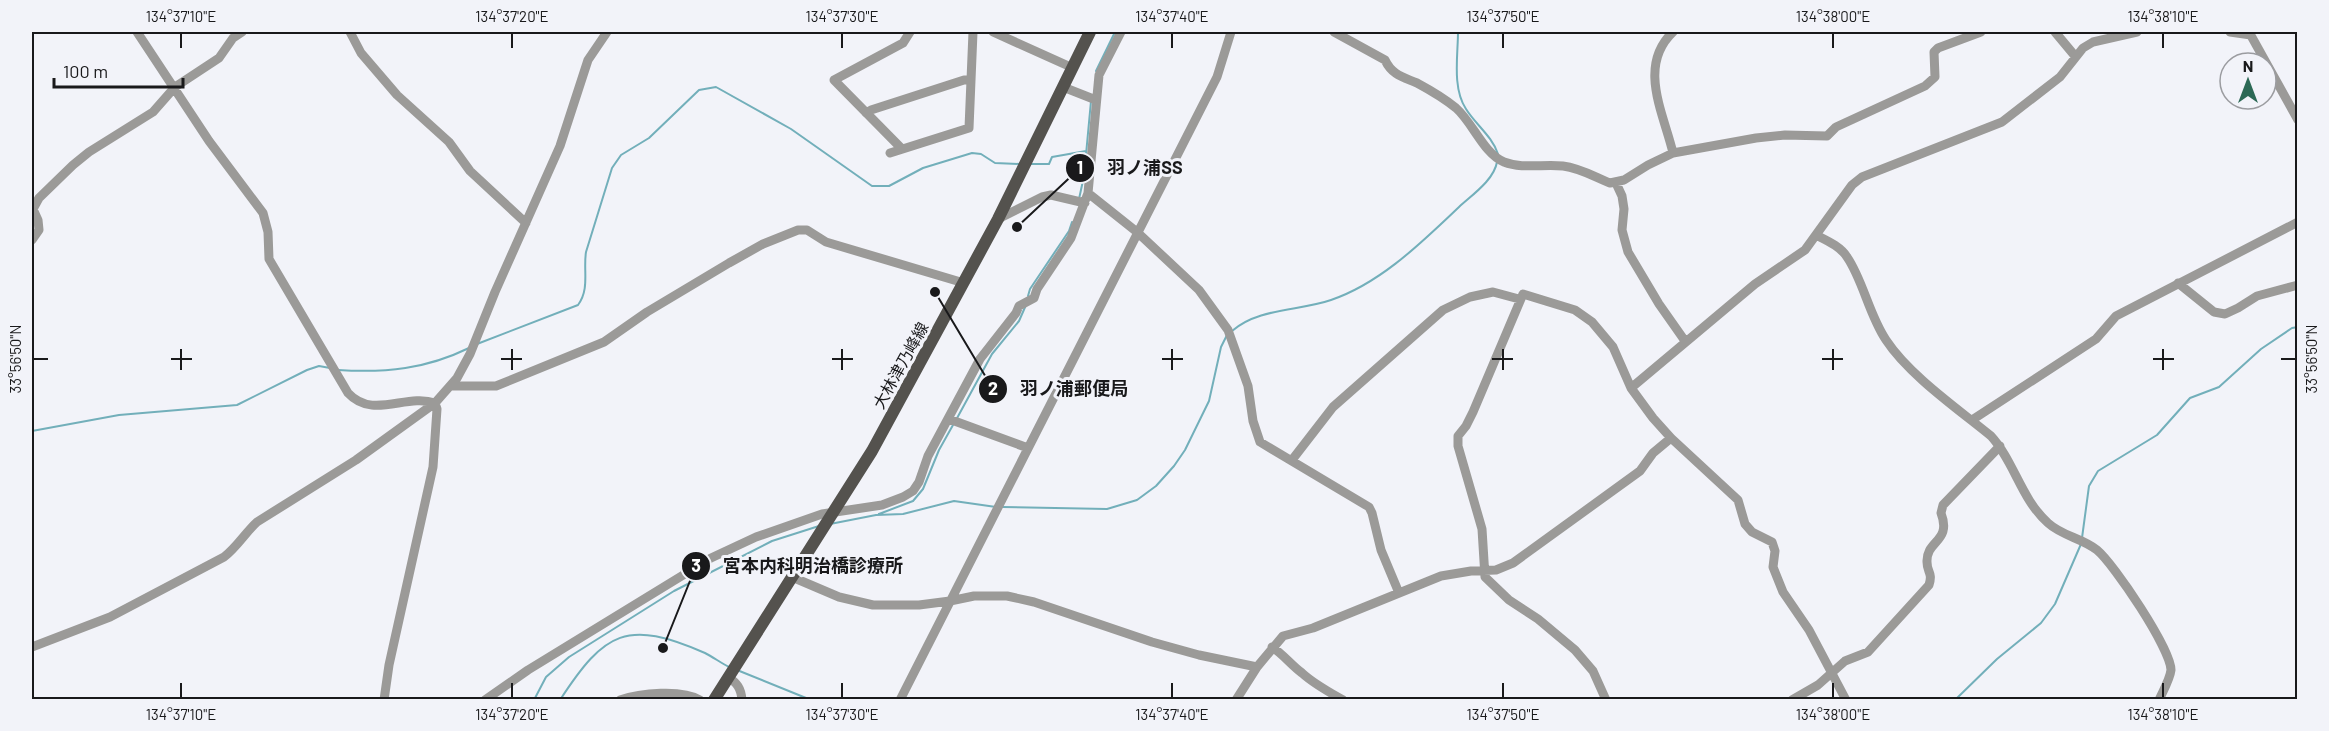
<svg xmlns="http://www.w3.org/2000/svg" width="2329" height="731" font-family="Barlow,'Noto Sans JP',sans-serif">
  <style>
    .lines { fill: none; stroke-linecap: round; stroke-linejoin: round }
    .stream { stroke: #72afba; stroke-width: 2 }
    .minor { stroke: #9b9a98; stroke-width: 9 }
    .major { stroke: #54524e; stroke-width: 12 }
    .ticks { fill: none; stroke: #19191b; stroke-width: 2 }
    .labels { text-anchor: middle; dominant-baseline: central; stroke-width: 6; stroke-linejoin: round; paint-order: stroke }
    .street-label { font-size: 16px; fill: #19191b; stroke: #f2f3f9 }
    .leader { fill: none; stroke: #19191b; stroke-width: 2 }
    .callout-dot { fill: #19191b; stroke: #f2f3f9; stroke-width: 2 }
    .mark-label { font-size: 18px; text-anchor: middle; font-weight: bold; fill: #fff }
    .callout-label { font-size: 18px; text-anchor: middle; font-weight: bold; fill: #19191b; stroke: #f2f3f9; stroke-width: 6; stroke-linejoin: round; paint-order: stroke }
    .neatline { fill: none; stroke: #19191b; stroke-width: 2 }
    .ticks-label { font-size: 15px; text-anchor: middle; fill: #19191b }
  </style>
  <rect width="100%" height="100%" fill="#f2f3f9"/>
  <g class="lines">
    <path class="stream" d="M1458,32C1458,55 1452,88 1466,109C1476,125 1492,136 1498,154
      M1096,71L1115,32
      M1028,164H1049L1052,157L1086,151
      M1079,199L1084,176L1091,101
      M1028,296L1030,289L1069,231L1072,222
      M1232,331C1258,308 1299,311 1331,300C1381,283 1422,242 1459,207C1472,195 1494,180 1497,162
      M477,344L578,305C590,289 583,270 586,252L612,168L621,155L649,138L699,90L716,87L791,129L872,186H889L923,168L972,153L981,154L995,163L1020,164
      M338,370C386,373 426,369 469,348
      M956,420L992,354L1019,321L1026,305
      M32,431L119,415L237,405L307,370L319,366L330,368
      M1002,507L1107,509L1137,500L1156,486L1174,466L1185,450L1209,401L1221,347L1227,335
      M879,514L913,501L923,489L939,450L953,425
      M830,524L876,515L903,514L954,501L996,507
      M2082,538L2089,486L2098,471L2157,435L2190,398L2219,387L2261,349L2292,328L2298,327
      M737,670L811,700
      M534,700L546,677L569,657L674,591L772,541L819,526
      M560,700C605,631 627,619 705,653C713,657 721,663 729,667
      M1955,700L1997,659L2041,623L2055,604L2081,544"/>
    <path class="minor" d="M137,32L209,141L263,213L268,232L269,259L348,393C373,420 406,393 435,403
      M350,32L361,53L397,95L449,142L470,171L526,223
      M993,32L1073,68
      M1334,32L1385,60C1392,75 1403,77 1417,83C1430,90 1445,99 1456,108C1473,123 1484,154 1504,162C1522,169 1543,164 1563,166C1580,168 1595,177 1610,183L1624,180L1648,165L1673,153C1664,114 1637,66 1673,32
      M2055,32L2075,56
      M2230,32L2251,35
      M2249,32L2298,120
      M1063,87L1096,100
      M866,113L871,110L964,80H971
      M902,149L834,80L903,43L910,32
      M890,153L969,128L973,32
      M1673,153L1756,138L1785,135L1827,136L1836,127L1925,86L1935,77L1934,52L1938,48L1981,32
      M1616,183L1622,196L1624,209L1622,230L1628,252L1659,304L1685,341
      M1088,193L1137,232L1199,290L1228,330L1248,386L1253,421L1260,442L1369,507L1372,513L1381,550L1399,593
      M998,219L1042,197L1051,195L1085,203
      M1818,236C1828,241 1841,247 1847,257C1863,280 1869,315 1886,340C1909,375 1958,409 1991,436C2014,461 2021,499 2048,523C2062,536 2082,538 2097,550C2114,564 2171,649 2171,670C2170,679 2163,691 2159,700
      M32,240L39,230L38,220L33,209L39,198L73,165L89,152L153,112L175,87L219,58L233,38L242,32
      M2178,283L2214,312L2225,314L2238,308L2257,296L2298,285
      M450,386H496L604,342L647,312L729,263L763,244L798,230H807L826,242L964,283
      M1631,388L1755,284L1805,250L1852,185L1862,177L2002,122L2060,77L2083,48L2093,42L2137,32
      M949,419L1028,448
      M1972,420L2096,339L2116,316L2298,222
      M1292,460L1333,407L1443,310L1470,297L1493,292L1519,299
      M792,577L839,597L873,605H919L950,601L974,596H1007L1034,602L1152,642L1199,655L1257,667
      M32,647L110,617L224,557C237,547 245,533 257,522L356,460L435,403L457,378L470,354L495,292L560,146L588,60L607,32
      M1272,647C1284,655 1291,665 1302,673C1314,684 1329,692 1343,700
      M728,677C737,683 741,688 742,700
      M384,700L389,665L433,467L437,409L435,403
      M485,700L528,670L711,558L756,537L822,514L882,505L903,497L913,491L919,482L928,456L980,359L1016,313L1019,306L1034,298L1037,289L1071,238L1088,193L1099,75L1121,32
      M620,700C640,693 682,689 700,700
      M900,700L1217,77L1231,32
      M1236,700L1257,667L1283,636L1313,628L1441,576L1471,571L1496,570L1513,563L1640,471L1653,453L1671,438
      M1606,700L1593,671L1575,650L1538,619L1509,600L1485,577L1482,529L1458,446V436L1466,426L1473,412L1523,294L1575,310L1592,322L1613,347L1631,388L1653,418L1671,438L1738,500L1745,524L1752,532L1772,542L1775,551L1773,567L1783,592L1809,630L1846,700
      M1792,700L1818,685L1845,661L1868,652L1929,585C1933,572 1927,573 1927,562C1926,540 1952,542 1941,513L1943,505L2000,446"/>
    <path class="major" d="M714,700L872,451L998,219L1090,32"/>
  </g>
  <path class="ticks" d="M181,33V48M512,33V48M842,33V48M1172,33V48M1503,33V48M1833,33V48M2163,33V48M181,349V370M512,349V370M842,349V370M1172,349V370M1503,349V370M1833,349V370M2163,349V370M33,359H48M171,359H192M501,359H522M832,359H853M1162,359H1183M1492,359H1513M1822,359H1843M2153,359H2174M2281,359H2296M181,683V698M512,683V698M842,683V698M1172,683V698M1503,683V698M1833,683V698M2163,683V698"/>
  <g class="labels">
    <g class="street-label">
      <text transform="translate(900 365) rotate(-61)">大林津乃峰線</text>
    </g>
  </g>
  <path class="leader" d="M1017 227L1080 168M935 292L993 389M663 648L696 566"/>
  <g class="callout-dot">
    <circle cx="1017" cy="227" r="6"/>
    <circle cx="935" cy="292" r="6"/>
    <circle cx="663" cy="648" r="6"/>
    <circle cx="1080" cy="168" r="15"/>
    <circle cx="993" cy="389" r="15"/>
    <circle cx="696" cy="566" r="15"/>
  </g>
  <g class="mark-label">
    <text x="1080" y="174">1</text>
    <text x="993" y="395">2</text>
    <text x="696" y="572">3</text>
  </g>
  <g class="callout-label">
    <text x="1145" y="174">羽ノ浦SS</text>
    <text x="1074" y="395">羽ノ浦郵便局</text>
    <text x="813" y="572">宮本内科明治橋診療所</text>
  </g>
  <rect width="2329" height="731" fill="none" stroke="#f2f3f9" stroke-width="66"/>
  <g transform="translate(2248 81)"><circle r="28" fill="#f2f3f9" stroke="#9b9ca0" stroke-width="1.5"/>
  <path d="M0-4.5L10 22L0 15L-10 22Z" fill="#2c6955"/>
  <text y="-9" font-size="16" font-weight="bold" text-anchor="middle" fill="#19191b">N</text>
  </g>
  <path d="M54 78v9h129v-9" fill="none" stroke="#19191b" stroke-width="3"/>
  <text x="63" y="78" font-size="18" fill="#19191b" stroke="#f2f3f9" stroke-width="4.5" paint-order="stroke">100 m</text>
  <rect x="33" y="33" width="2263" height="665" class="neatline"/>
  <g class="ticks-label">
    <text x="181" y="22">134°37'10"E</text>
    <text x="512" y="22">134°37'20"E</text>
    <text x="842" y="22">134°37'30"E</text>
    <text x="1172" y="22">134°37'40"E</text>
    <text x="1503" y="22">134°37'50"E</text>
    <text x="1833" y="22">134°38'00"E</text>
    <text x="2163" y="22">134°38'10"E</text>
    <text transform="translate(16 359) rotate(-90)" y="5">33°56'50"N</text>
    <text transform="translate(2312 359) rotate(-90)" y="5">33°56'50"N</text>
    <text x="181" y="720">134°37'10"E</text>
    <text x="512" y="720">134°37'20"E</text>
    <text x="842" y="720">134°37'30"E</text>
    <text x="1172" y="720">134°37'40"E</text>
    <text x="1503" y="720">134°37'50"E</text>
    <text x="1833" y="720">134°38'00"E</text>
    <text x="2163" y="720">134°38'10"E</text>
  </g>
</svg>
